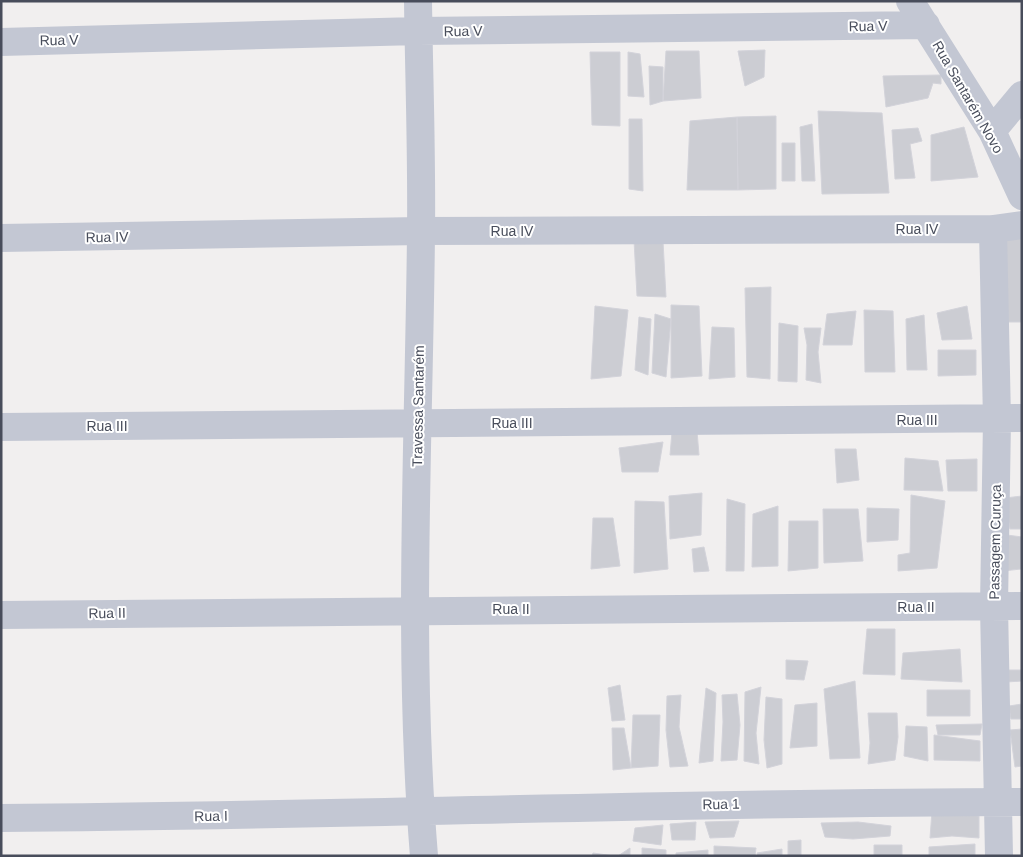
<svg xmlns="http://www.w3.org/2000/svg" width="1023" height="857" font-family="Arial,sans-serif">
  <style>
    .building { fill: #cccdd3; stroke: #d3d3da }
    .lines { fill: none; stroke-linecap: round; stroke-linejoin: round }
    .minor { stroke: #c3c7d3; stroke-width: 28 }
    .labels { text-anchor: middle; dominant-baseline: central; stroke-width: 4; stroke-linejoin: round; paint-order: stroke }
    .street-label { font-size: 14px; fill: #484d5b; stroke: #fff }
  </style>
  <rect width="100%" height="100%" fill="#f1efef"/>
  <path class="building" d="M765,50L764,77L745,86L738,51Z
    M666,51H699L701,98L663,101Z
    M590,52H620V126L592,125Z
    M628,52L640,54L644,97L628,96Z
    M649,66L663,67V101L650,105Z
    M941,75V84L933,83L928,98L886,107L883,76Z
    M818,111L882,113L889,193L822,194Z
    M776,116V189L738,190L737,117Z
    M737,117L738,190H687L690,121Z
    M629,119H642L643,191L629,189Z
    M812,124L815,181H802L800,127Z
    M964,127L978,177L931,181V135Z
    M918,128L922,141L910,144L915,178L895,179L892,130Z
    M782,143H795V181H782Z
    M1022,235V322H1004L1001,240Z
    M634,240L663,241L666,297L637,296Z
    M771,287L770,379L747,377L745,288Z
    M671,305L699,306L702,376L671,378Z
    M595,306L628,310L621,376L591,379Z
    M967,306L972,339L942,340L937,313Z
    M864,310L893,311L895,372H865Z
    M856,311L852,345H823L827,314Z
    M655,314L671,319L666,377L652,373Z
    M924,315L927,370H907L906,319Z
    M639,317L651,319L648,375L635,370Z
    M779,323L798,326L797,382L778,381Z
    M712,327L734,328L735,377L709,379Z
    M804,328H821L818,352L821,383L806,380L807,345Z
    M938,350H976V375L938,376Z
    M697,431L699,455H670L672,432Z
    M663,442L658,472H622L619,448Z
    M835,449H856L859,480L837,483Z
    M905,458L938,461L943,491L904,490Z
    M977,459V491H948L946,460Z
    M702,493L701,535L670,539L669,496Z
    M911,495L945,501L937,568L898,571V555L910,553Z
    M1022,496V529H1010L1005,498Z
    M727,499L745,504L744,571H726Z
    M635,501L664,502L668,569L634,573Z
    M778,506V566L752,567L753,514Z
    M867,508L899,509L898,540L867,542Z
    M823,509H858L863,561L824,563Z
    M593,518H613L620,566L591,569Z
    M789,521H818V568L788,571Z
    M1007,535L1022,537L1021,569L1003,571Z
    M704,547L709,571L694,572L692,549Z
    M867,629H895V675L863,674Z
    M960,649L962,682L901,679L903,653Z
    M786,660L808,661L804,680L786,679Z
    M1008,670H1022V681L1006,682Z
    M855,681L860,758L830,759L824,689Z
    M620,685L625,720L612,721L608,688Z
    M761,687L756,733L759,764L744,761L745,692Z
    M706,688L716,693L713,761L699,763Z
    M927,690H970V716H927Z
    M737,694L740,725L737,760L721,761L723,722L722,695Z
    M681,695L679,727L688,766L670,767L666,730L667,696Z
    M766,697L782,699V764L767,768L764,740Z
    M817,703V746L790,748L795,705Z
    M1022,704V719H1011L1009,706Z
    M868,713H897L898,737L895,760L868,764L870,743Z
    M633,715H660L658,766L631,768Z
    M982,724L980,735H938L936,725Z
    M906,726L927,727L928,761L904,756Z
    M612,728H624L631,768L613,770Z
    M1022,729V766L1015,767L1010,730Z
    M934,735L980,741V761L934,760Z
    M932,811L979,816V838L952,836L930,838Z
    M739,821L734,837L710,838L705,822Z
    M696,822L695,840H672L670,824Z
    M858,822L891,826L890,836L853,839L825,837L821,823Z
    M663,825L661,845L633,841L635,828Z
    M801,840V856H788V841Z
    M975,844V856H929V847Z
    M874,845H902V856H874Z
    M714,846L756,848L755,856H714Z
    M630,848V856H618Z
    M642,848L666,850V856H642Z
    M782,849V856H758L757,853Z
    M708,850V856H676V853Z
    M593,853L614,856H592Z"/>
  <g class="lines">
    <path class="minor" d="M418,1C419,78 422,156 421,233C419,440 407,649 424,856
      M910,1L992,131L1022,196
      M1,42L418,31L926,25
      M992,131L1022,95
      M993,229L997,420L994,606L999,856
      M1,238L421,231L993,229L1022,225
      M1,427L1022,418
      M1,615L1022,606
      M1,818C341,816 682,802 1022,802"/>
  </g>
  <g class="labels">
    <g class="street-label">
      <text transform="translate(868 26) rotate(-1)">Rua V</text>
      <text transform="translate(463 31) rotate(-1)">Rua V</text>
      <text transform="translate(59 40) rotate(-1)">Rua V</text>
      <text transform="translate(968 97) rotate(60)">Rua Santarém Novo</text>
      <text x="917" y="229">Rua IV</text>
      <text x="512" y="231">Rua IV</text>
      <text transform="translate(107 237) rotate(-1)">Rua IV</text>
      <text transform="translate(418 406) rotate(-89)">Travessa Santarém</text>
      <text x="917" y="420">Rua III</text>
      <text x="512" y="423">Rua III</text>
      <text x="107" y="426">Rua III</text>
      <text transform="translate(995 542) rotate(-89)">Passagem Curuça</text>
      <text x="916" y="607">Rua II</text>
      <text x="511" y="609">Rua II</text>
      <text transform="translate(107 613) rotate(-1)">Rua II</text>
      <text transform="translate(721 804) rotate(-1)">Rua 1</text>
      <text transform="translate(211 816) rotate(-1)">Rua I</text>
    </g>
  </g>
  <rect width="1023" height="857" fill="none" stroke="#484d5b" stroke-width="5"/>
</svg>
